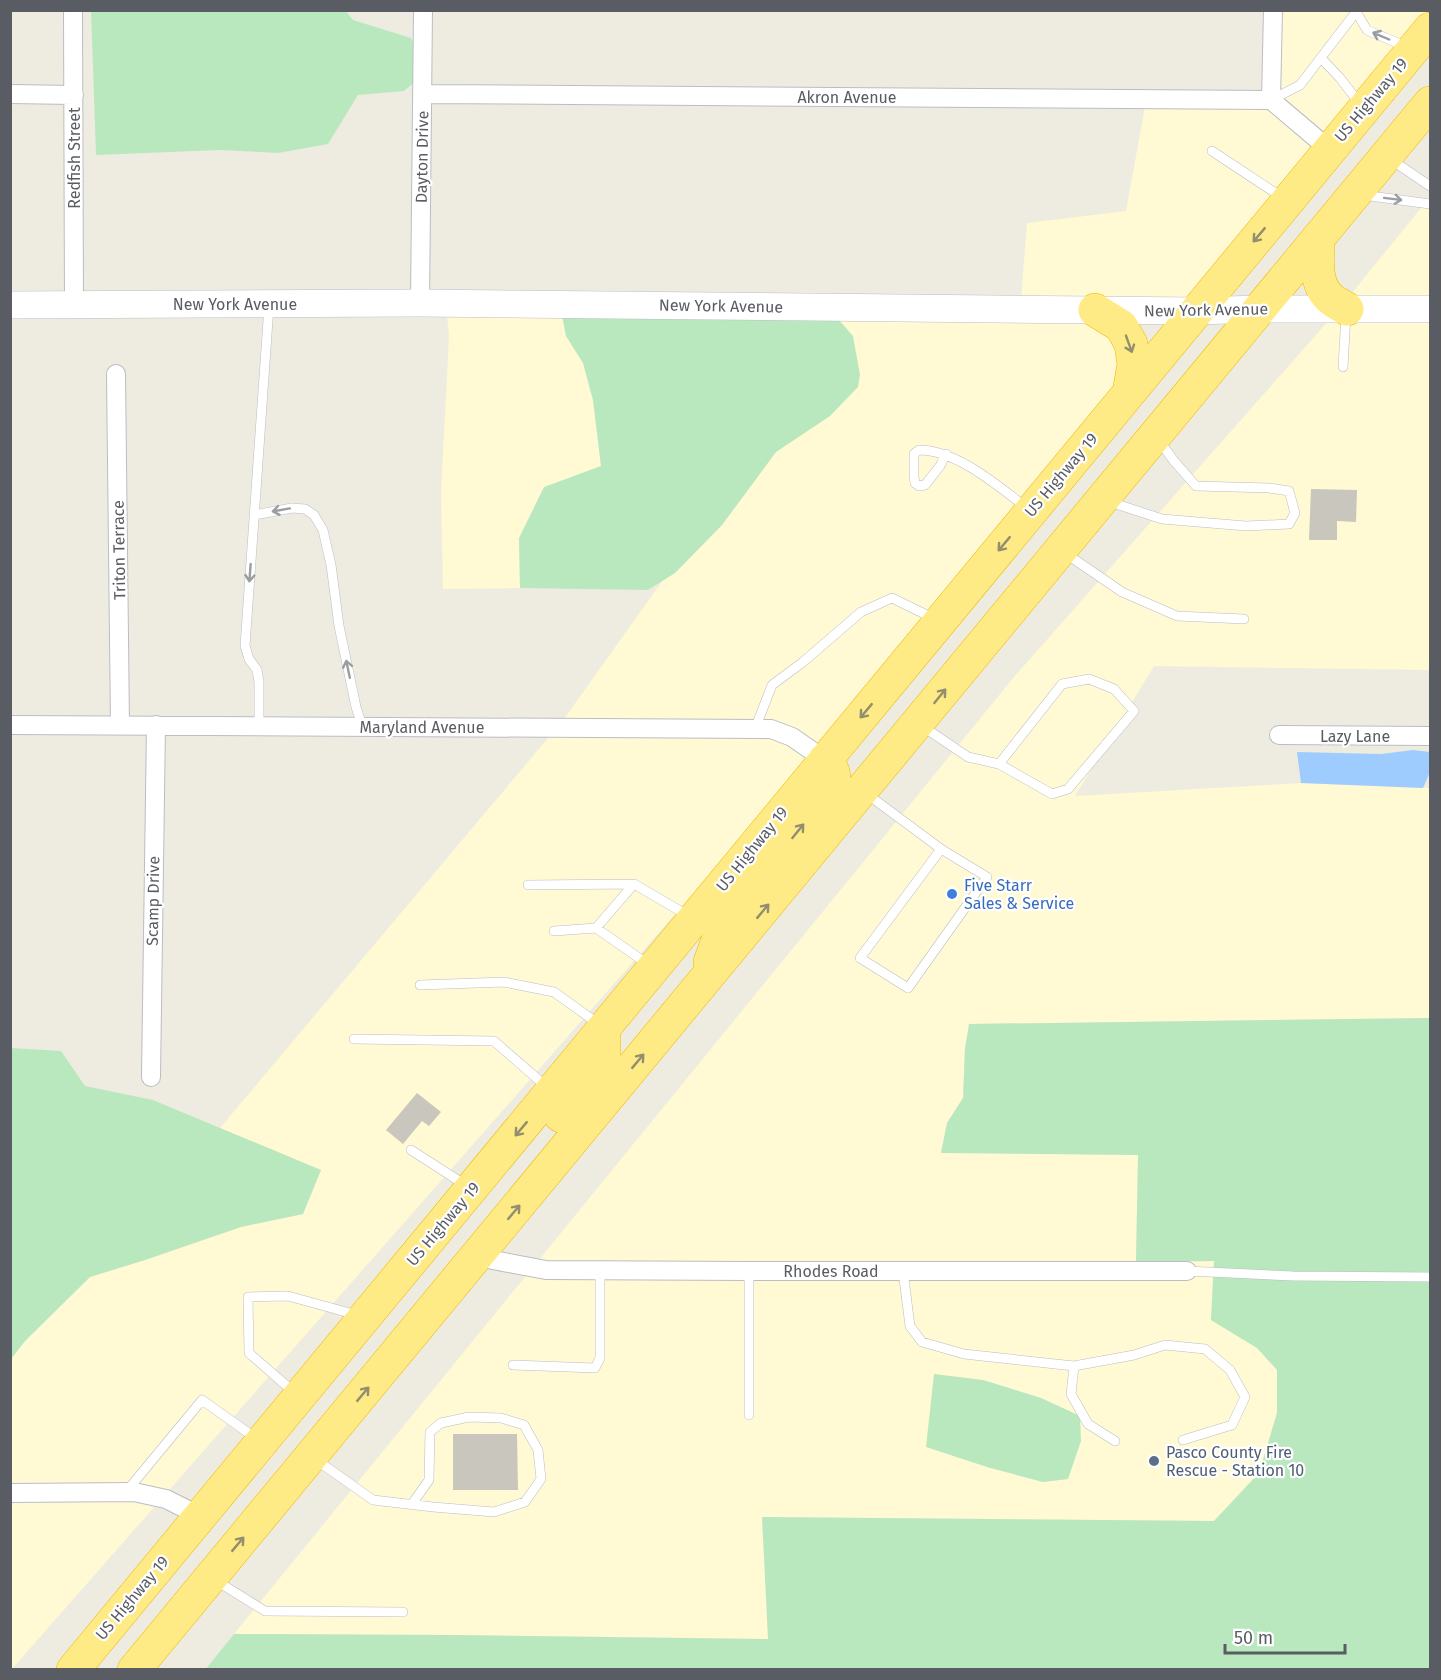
<svg xmlns="http://www.w3.org/2000/svg" width="1441" height="1680" font-family="'Fira Sans',sans-serif">
  <style>
    .commercial { fill: #fff9d4; fill-rule: evenodd }
    .green { fill: #bae8be }
    .water { fill: #9fccff }
    .building { fill: #c9c6bd }
    .lines { fill: none; stroke-linecap: round; stroke-linejoin: round }
    .lane-casing { stroke: #bbbdc4; stroke-width: 10 }
    .street-casing { stroke: #bbbdc4; stroke-width: 20 }
    .secondary-casing { stroke: #bbbec6; stroke-width: 28 }
    .highway-casing { stroke: #eeb900; stroke-width: 34 }
    .lane { stroke: #fff; stroke-width: 9 }
    .street { stroke: #fff; stroke-width: 18 }
    .secondary { stroke: #fff; stroke-width: 27 }
    .highway { stroke: #ffeb86; stroke-width: 33 }
    .oneway { stroke: #9b9da1 }
    .oneway2 { stroke: #938e6f }
    .shop-dot { fill: #3f7fe0; stroke: #fff; stroke-width: 2 }
    .service-dot { fill: #5c6f8a; stroke: #fff; stroke-width: 2 }
    .labels { text-anchor: middle; dominant-baseline: central; stroke-width: 4.5; stroke-linejoin: round; paint-order: stroke }
    .street-label { font-size: 16px; fill: #595c63; stroke: #fff }
    .shop-label { font-size: 16px; fill: #366cbe; stroke: #fff; text-anchor: start }
    .service-label { font-size: 16px; fill: #4e5e75; stroke: #fff; text-anchor: start }
  </style>
  <rect width="100%" height="100%" fill="#eeece0"/>
  <path class="commercial" d="M1277,11H1430V15L1192,302L1021,300L1027,223L1126,211L1146,101L1277,106Z
    M1430,197V300L1347,299Z
    M447,315L1093,320L1115,333L1121,388L866,697L11,1670V1359L25,1341L90,1277L145,1260L241,1227L303,1214L321,1170L220,1128L564,719L663,580L675,573L722,525L776,452L831,415L562,316L566,336L583,363L593,400L601,466L519,538L520,588L443,589L441,492L449,336Z
    M1331,318H1430V670L1154,666L1075,796L1301,783L1430,788V1018L970,1024L965,1048L963,1098L947,1123L941,1152L1138,1155L1136,1262L1214,1261L1211,1320L1257,1348L1277,1370V1413L1259,1473L1214,1521L762,1517L769,1639L454,1635L234,1634L1014,677ZM983,1380L1041,1398L1080,1416L1068,1479L1042,1482L987,1467Z"/>
  <path class="green" d="M91,11H346L353,20L411,38L427,72L404,91L358,95L328,144L278,153L220,150L96,155Z
    M562,315L838,319L853,336L860,375L858,387L830,416L776,452L722,525L675,573L648,590L520,588L519,538L544,487L601,466L593,400L583,363L566,336Z
    M1430,1018V1669L205,1670L234,1634L454,1635L768,1639L762,1517L1214,1521L1259,1473L1277,1413V1370L1257,1348L1211,1320L1214,1261L1136,1262L1138,1155L941,1153L947,1123L963,1098L965,1048L969,1024Z
    M11,1048L61,1051L85,1086L153,1100L321,1170L303,1214L241,1227L145,1260L90,1277L25,1341L11,1359Z
    M934,1374L983,1380L1041,1398L1080,1416L1081,1441L1068,1479L1043,1482L987,1467L926,1447Z"/>
  <path class="water" d="M1413,750L1430,752V772L1423,788L1301,783L1297,752L1381,754Z"/>
  <path class="building" d="M1311,489L1357,490L1356,522L1337,521V540H1309Z
    M417,1093L441,1112L429,1126L422,1121L403,1144L386,1130Z
    M453,1434H517L518,1490H453Z"/>
  <g class="lines">
    <defs>
      <path id="lane" d="M1355,10L1367,30L1407,47
        M1321,58L1340,78L1360,104
        M1271,100L1300,85L1356,12
        M1212,151L1283,198
        M1390,159L1430,186
        M1363,195L1430,204
        M1343,367L1346,314
        M946,454L940,466L925,485L919,486L915,483L914,477V454L919,450C957,450 998,486 1027,508
        M1110,502L1162,519L1246,526L1289,524L1295,513L1289,491L1269,488L1196,486L1174,461L1158,439
        M254,515L292,508L305,509L314,515L323,530L331,565L339,626L356,707L362,726
        M1065,553L1122,592L1177,616L1244,619
        M259,726V682L257,670L249,659L245,646L269,306
        M922,726L968,757L999,764L1062,684L1089,679L1114,689L1134,711L1068,789L1052,794L999,764
        M755,729L772,685L803,662L861,612L892,598L935,619
        M867,794L941,849L860,958L908,988L987,877L941,849
        M528,885L634,884L689,916
        M596,928L634,884
        M554,931L596,928L649,965
        M420,985L504,982L554,992L600,1025
        M354,1039L494,1041L548,1088
        M411,1150L467,1186
        M903,1271L910,1326L922,1342L964,1354L1074,1366
        M1187,1271L1293,1276L1430,1277
        M513,1365L595,1368L600,1358V1270
        M296,1394L249,1353L248,1297L288,1296L357,1315
        M749,1415V1271
        M1115,1441L1088,1424L1071,1394L1074,1366L1134,1355L1165,1345L1205,1349L1230,1370L1245,1397L1232,1425L1183,1440
        M315,1459L373,1500L433,1507L494,1512L525,1502L541,1479L538,1450L524,1425L501,1418L469,1417L441,1423L430,1432L429,1480L412,1504
        M126,1492L202,1400L257,1439
        M215,1580L265,1611L403,1612"/>
      <path id="street" d="M73,10L74,305
        M1273,10L1271,100L1330,150
        M10,94L74,95
        M422,94L1271,100
        M420,303L423,10
        M116,374L120,726
        M10,725L771,729L792,737L825,760
        M1279,735L1430,736
        M151,1077L156,725
        M477,1257L546,1270L749,1271H1187
        M10,1493L134,1492L166,1499L200,1516"/>
      <path id="secondary" d="M10,305L420,303L1197,311L1259,309H1430"/>
      <path id="highway" d="M1318,238C1318,255 1314,280 1327,295C1331,301 1341,305 1347,309
        M1095,310L1121,326L1131,344L1134,364L1129,393
        M710,962L726,919L829,793C836,779 836,771 825,760
        M561,1116L604,1066V1029
        M73,1670L1430,29
        M134,1670L1430,103"/>
    </defs>
    <use href="#lane" class="lane-casing"/>
    <use href="#street" class="street-casing"/>
    <use href="#secondary" class="secondary-casing"/>
    <use href="#highway" class="highway-casing"/>
    <use href="#lane" class="lane"/>
    <use href="#street" class="street"/>
    <use href="#secondary" class="secondary"/>
    <use href="#highway" class="highway"/>
  </g>
  <defs><path id="oneway-shaft" d="M-6 0H5M1.5-3L5.5 0L1.5 3" fill="none" stroke-width="1.6" stroke-linecap="round" stroke-linejoin="round" transform="scale(1.5)"/></defs>
  <g class="oneway">
    <use href="#oneway-shaft" transform="translate(1381 36) rotate(-157)"/>
    <use href="#oneway-shaft" transform="translate(1393 199) rotate(7)"/>
    <use href="#oneway-shaft" transform="translate(281 510) rotate(170)"/>
    <use href="#oneway-shaft" transform="translate(250 573) rotate(94)"/>
    <use href="#oneway-shaft" transform="translate(348 669) rotate(-102)"/>
  </g>
  <g class="oneway2">
    <use href="#oneway-shaft" transform="translate(1259 235) rotate(130)"/>
    <use href="#oneway-shaft" transform="translate(1129 344) rotate(70)"/>
    <use href="#oneway-shaft" transform="translate(1004 544) rotate(130)"/>
    <use href="#oneway-shaft" transform="translate(940 696) rotate(-51)"/>
    <use href="#oneway-shaft" transform="translate(866 711) rotate(130)"/>
    <use href="#oneway-shaft" transform="translate(798 831) rotate(-51)"/>
    <use href="#oneway-shaft" transform="translate(763 911) rotate(-50)"/>
    <use href="#oneway-shaft" transform="translate(638 1061) rotate(-50)"/>
    <use href="#oneway-shaft" transform="translate(521 1129) rotate(130)"/>
    <use href="#oneway-shaft" transform="translate(514 1212) rotate(-50)"/>
    <use href="#oneway-shaft" transform="translate(363 1394) rotate(-50)"/>
    <use href="#oneway-shaft" transform="translate(238 1544) rotate(-50)"/>
  </g>
  <circle class="shop-dot" cx="952" cy="894" r="6"/>
  <circle class="service-dot" cx="1154" cy="1461" r="6"/>
  <g class="labels">
    <g class="street-label">
      <text x="847" y="97">Akron Avenue</text>
      <text transform="translate(1371 100) rotate(-50)">US Highway 19</text>
      <text transform="translate(422 157) rotate(-89)">Dayton Drive</text>
      <text transform="translate(74 158) rotate(-90)">Redfish Street</text>
      <text x="235" y="304">New York Avenue</text>
      <text transform="translate(721 306) rotate(1)">New York Avenue</text>
      <text transform="translate(1206 310) rotate(-1)">New York Avenue</text>
      <text transform="translate(1061 475) rotate(-50)">US Highway 19</text>
      <text transform="translate(119 550) rotate(-91)">Triton Terrace</text>
      <text x="422" y="727">Maryland Avenue</text>
      <text x="1355" y="736">Lazy Lane</text>
      <text transform="translate(752 849) rotate(-51)">US Highway 19</text>
      <text transform="translate(153 901) rotate(-89)">Scamp Drive</text>
      <text transform="translate(443 1224) rotate(-50)">US Highway 19</text>
      <text x="831" y="1271">Rhodes Road</text>
      <text transform="translate(132 1598) rotate(-50)">US Highway 19</text>
    </g>
    <g class="shop-label">
      <text x="964" y="885">Five Starr<tspan x="964" dy="18">Sales &amp; Service</tspan></text>
    </g>
    <g class="service-label">
      <text x="1166" y="1452">Pasco County Fire<tspan x="1166" dy="18">Rescue - Station 10</tspan></text>
    </g>
  </g>
  <rect width="1441" height="1680" fill="none" stroke="#595c63" stroke-width="24"/>
  <path d="M1225 1644v9h120v-9" fill="none" stroke="#595c63" stroke-width="3"/>
  <text x="1234" y="1644" font-size="18" fill="#595c63" stroke="#ffffff" stroke-width="4.5" paint-order="stroke">50 m</text>
</svg>
